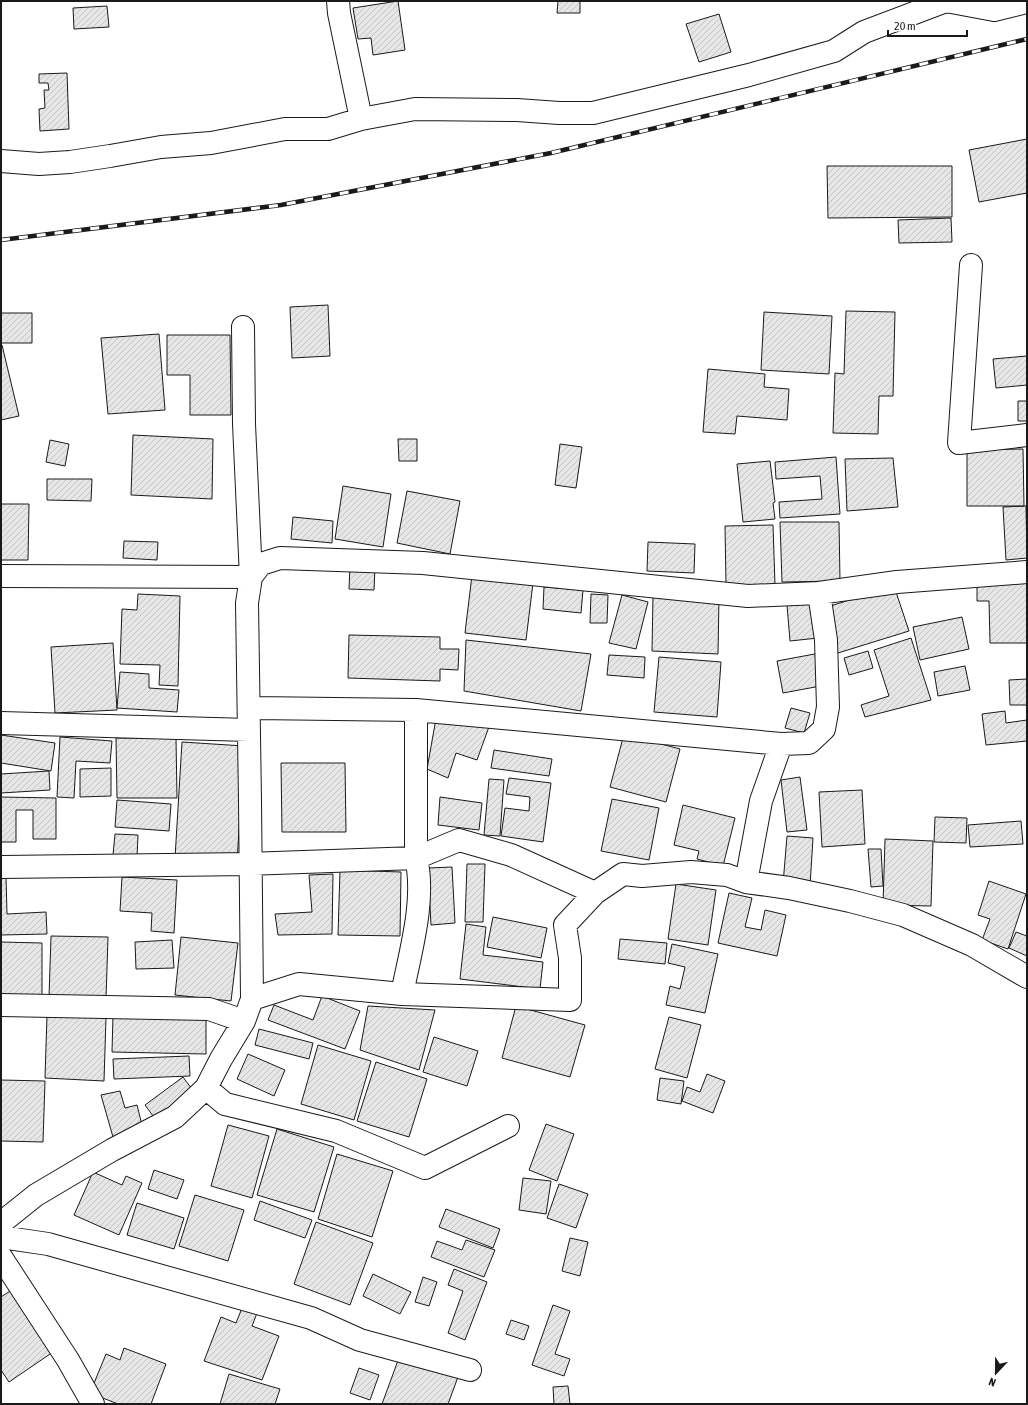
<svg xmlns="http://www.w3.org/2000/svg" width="1028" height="1405" font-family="'Asap Condensed',sans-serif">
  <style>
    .building { fill: url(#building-hatch); stroke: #1a1a1a }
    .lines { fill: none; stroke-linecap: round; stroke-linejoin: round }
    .minor-casing { stroke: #1a1a1a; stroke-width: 24 }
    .minor { stroke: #fff; stroke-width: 22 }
    .rail-casing { stroke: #1a1a1a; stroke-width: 4.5 }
    .rail { stroke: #fff; stroke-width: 3; stroke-dasharray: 9; stroke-linecap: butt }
  </style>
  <defs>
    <pattern id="building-hatch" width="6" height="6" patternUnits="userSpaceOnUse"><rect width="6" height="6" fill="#e6e6e6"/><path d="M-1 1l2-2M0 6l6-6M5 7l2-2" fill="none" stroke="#c5c5c5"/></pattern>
  </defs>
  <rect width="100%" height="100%" fill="#fff"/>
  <path class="building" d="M398,1L405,50L373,55L371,38L358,39L353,8Z
    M558,1H580V13H557Z
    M107,6L109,27L74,29L73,8Z
    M719,14L731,52L699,62L686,24Z
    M67,73L69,129L40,131L39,109L45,108L44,90H49L48,83H39V74Z
    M1027,139V193L979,202L969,150Z
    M827,166H952V217L828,218Z
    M951,218L952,242L899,243L898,220Z
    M328,305L330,356L292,358L290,307Z
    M846,311L895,312L893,396H879L878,434L833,433L835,373L844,374Z
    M764,312L832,316L829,374L761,370Z
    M1,313H32V343H1Z
    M159,334L165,410L108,414L101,338Z
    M167,335H230L231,415H190V375H167Z
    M1,345H2L19,416L1,420Z
    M1027,356V385L996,388L993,359Z
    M708,369L765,374L764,387L789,389L787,420L737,416L735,434L703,432Z
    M1018,401H1027V421H1018Z
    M133,435L213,439L212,499L131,495Z
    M398,439H417V461H399Z
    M50,440L69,444L65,466L46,462Z
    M560,444L582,447L576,488L555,485Z
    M1023,449L1024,506H967V450Z
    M836,457L840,514L780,518L779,502L822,499L820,476L776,479L775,462Z
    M893,458L898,507L847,511L845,459Z
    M770,461L775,502L773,503L775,519L743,522L737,464Z
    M47,479H92L91,501L47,500Z
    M343,486L391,494L383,547L335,539Z
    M407,491L460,501L450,554L397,543Z
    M1,504H29L28,560H1Z
    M1026,506L1027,558L1006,560L1003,507Z
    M293,517L333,521L332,543L291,539Z
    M780,522H839L840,581L782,582Z
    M773,525L775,585H726L725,526Z
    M124,541L158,542L157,560L123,558Z
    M648,542L695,544L694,573L647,571Z
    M350,565L375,567L374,590L349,589Z
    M472,575L533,583L526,640L465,633Z
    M1027,582V643H990L989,601H977V583Z
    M894,586L909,631L838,653L824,608Z
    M544,587L583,590L581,613L543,609Z
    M138,594L180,596L178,686L159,685L160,665L120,664L122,609L137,610Z
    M591,594L608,595L607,623H590Z
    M622,595L648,602L636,649L609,643Z
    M653,595L719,597L718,654L652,651Z
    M814,603L818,638L790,641L787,605Z
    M962,617L969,649L920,660L913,627Z
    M349,635L440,637V649H459L458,670L440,669V681L348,678Z
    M911,638L931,700L865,717L861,705L889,696L874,650Z
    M466,640L591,654L581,711L464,691Z
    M113,643L117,710L55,713L51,647Z
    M868,651L873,668L849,675L844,658Z
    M820,653L826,685L783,693L777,661Z
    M609,655L645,657L644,678L607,675Z
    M659,657L721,662L717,717L654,712Z
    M965,666L970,690L938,696L934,672Z
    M120,672L149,674V688L179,690L177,712L117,708Z
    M1027,679V705H1010L1009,680Z
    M791,708L810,713L804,733L785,728Z
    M1005,711L1006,723L1027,720V741L986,745L982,714Z
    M437,713L490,724L477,760L456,753L448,778L427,769Z
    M624,734L680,749L666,802L610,787Z
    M1,735L55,743L51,771L1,763Z
    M60,737L112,741L110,763L76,761L74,798L57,797Z
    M116,738H176L177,798H117Z
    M182,742L244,746L237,863L175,858Z
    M494,750L552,759L549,776L491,768Z
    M281,763H345L346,832H282Z
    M111,768V796L80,797V769Z
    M49,771L50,790L1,793V774Z
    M800,777L807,830L787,832L781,780Z
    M509,778L551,783L543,842L501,836L505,808L529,811L530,797L506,794Z
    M489,779L504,780L500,836L484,835Z
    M862,790L865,844L822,847L819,792Z
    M1,797L56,798V839H33V810H16V842H1Z
    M440,797L482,803L479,830L438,825Z
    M612,799L659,808L649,860L601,851Z
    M117,800L171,804L169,831L115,827Z
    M683,805L735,818L723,866L697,859L699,851L674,845Z
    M935,817L967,818L966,843L934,842Z
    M1021,821L1023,844L970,847L968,825Z
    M115,834L138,835L137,857L113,855Z
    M787,836L813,838L810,886L783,884Z
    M885,839L933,841L931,906L883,905Z
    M868,849H881L883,886L871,887Z
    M467,864H485L483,922H465Z
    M452,867L455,923L431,925L428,868Z
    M340,870L401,872L400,936L338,935Z
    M333,874L332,934L278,935L275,914L312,912L309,875Z
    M1,877H6L7,914L46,912L47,934L1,935Z
    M122,877L177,880L174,933L151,931L152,913L120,911Z
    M989,881L1026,894L1008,949L982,940L990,919L978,915Z
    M676,884L716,890L708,945L668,939Z
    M729,893L752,898L745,927L761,930L765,910L786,915L777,956L718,943Z
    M493,917L547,928L541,958L487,947Z
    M466,924L486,927L483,955L543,962L540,989L460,979Z
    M1016,932L1027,936V956L1009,948Z
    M51,936L108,937L106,999L49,997Z
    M181,937L238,943L231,1001L175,995Z
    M620,939L667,943L665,964L618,959Z
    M172,940L174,968L136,969L135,942Z
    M1,942L42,943V1001H1Z
    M672,944L718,954L705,1013L666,1005L670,986L680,989L685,967L668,963Z
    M322,996L360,1011L345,1049L268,1020L274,1005L313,1020Z
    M368,1006L435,1010L419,1070L360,1050Z
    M516,1006L585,1025L570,1077L502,1058Z
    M47,1015L106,1018L104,1081L45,1078Z
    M113,1015L206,1017V1054L112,1052Z
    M669,1017L701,1025L687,1078L655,1069Z
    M259,1029L313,1043L309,1059L255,1045Z
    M434,1037L478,1051L467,1086L423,1072Z
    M318,1045L371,1061L354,1120L301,1104Z
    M248,1054L285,1070L274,1096L237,1079Z
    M189,1056L190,1076L114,1079L113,1059Z
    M376,1062L427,1079L409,1137L357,1121Z
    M707,1074L725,1081L713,1113L682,1101L687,1087L700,1092Z
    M183,1077L194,1092L156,1120L145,1105Z
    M660,1078L684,1081L681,1104L657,1100Z
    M1,1080L45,1081L43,1142L1,1141Z
    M120,1091L125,1108L137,1105L143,1129L113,1137L101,1095Z
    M546,1124L574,1134L557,1181L529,1170Z
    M228,1125L269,1136L252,1198L211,1186Z
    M277,1129L334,1147L314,1212L257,1195Z
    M337,1154L393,1171L372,1237L318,1219Z
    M154,1170L184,1180L177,1199L148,1189Z
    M93,1172L122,1185L126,1176L142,1183L119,1235L74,1215Z
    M523,1178L551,1181L546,1214L519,1210Z
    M559,1184L588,1194L576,1228L547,1218Z
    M195,1195L244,1210L228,1261L179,1246Z
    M260,1201L312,1220L305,1238L254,1220Z
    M137,1203L184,1218L174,1249L127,1235Z
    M446,1209L500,1229L493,1248L439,1227Z
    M316,1222L373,1243L350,1305L294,1284Z
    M570,1238L588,1242L580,1276L562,1271Z
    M466,1240L495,1250L484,1277L431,1257L437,1241L462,1250Z
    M454,1269L487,1282L465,1340L448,1333L463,1291L448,1285Z
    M373,1274L411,1292L400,1314L363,1296Z
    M423,1277L437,1282L429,1306L415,1302Z
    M10,1291L53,1352L9,1382L1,1370V1297Z
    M244,1303L259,1308L252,1326L279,1336L262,1380L204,1361L221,1317L236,1323Z
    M553,1305L570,1311L555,1354L570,1359L564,1376L532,1365Z
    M511,1320L529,1326L524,1340L506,1334Z
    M124,1348L166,1364L151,1404H118L90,1393L106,1354L120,1360Z
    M400,1355L458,1377L448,1404H382Z
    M359,1368L379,1375L370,1400L350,1393Z
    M229,1374L280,1389L275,1404H220Z
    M568,1386L570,1404H554L553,1387Z"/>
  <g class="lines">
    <defs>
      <path id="minor" d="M338,1L339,13L361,119
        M946,1L994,10L1027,2
        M1,161L39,164L70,162L110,156L161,147L211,143L285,129H328L361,119L415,109L517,110L559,113H593L749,75L834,51L864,32L946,1
        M971,265L959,443L1027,435
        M1,576L251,577
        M251,577L261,564L280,558L423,563L748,596L819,593L897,582L1027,572
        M249,708L416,710L781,744
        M1,723L249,730
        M1,867L250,864L416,858L459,840L511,855L595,893
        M746,882L761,801L781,744L809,743L824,729L828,707L826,640L819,593
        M402,994C410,953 426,900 416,858V710
        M252,999L299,984L402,994L570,1000V958L565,925L595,893L623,874L642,876L691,872L727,875L746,882L789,888L850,901L903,915L972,945L1027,977
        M1,1005L209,1009L244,1021
        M206,1088L225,1104L336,1131L425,1168L508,1126
        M1,1223L36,1195L112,1150L175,1117L206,1088L221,1059L244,1021L252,999L250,801L247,603L251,577L244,424L243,327
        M1,1237L48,1244L311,1318L360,1340L470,1370
        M1,1257L68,1360L93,1404"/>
    </defs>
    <use href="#minor" class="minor-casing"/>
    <use href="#minor" class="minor"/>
    <defs>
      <path id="rail" d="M1,240L281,205L551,153L1027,39"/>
    </defs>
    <use href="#rail" class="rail-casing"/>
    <use href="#rail" class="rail"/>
  </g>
  <rect width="1028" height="1405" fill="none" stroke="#1a1a1a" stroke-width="4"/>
  <g transform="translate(996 1373) rotate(202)" stroke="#ffffff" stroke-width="3" paint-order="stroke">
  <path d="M0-3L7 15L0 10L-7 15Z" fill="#1a1a1a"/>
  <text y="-6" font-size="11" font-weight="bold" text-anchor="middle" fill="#1a1a1a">N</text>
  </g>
  <path d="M888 30v6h79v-6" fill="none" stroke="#1a1a1a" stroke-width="2"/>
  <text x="894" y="30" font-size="12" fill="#1a1a1a" stroke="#ffffff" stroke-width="3" paint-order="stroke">20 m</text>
</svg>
